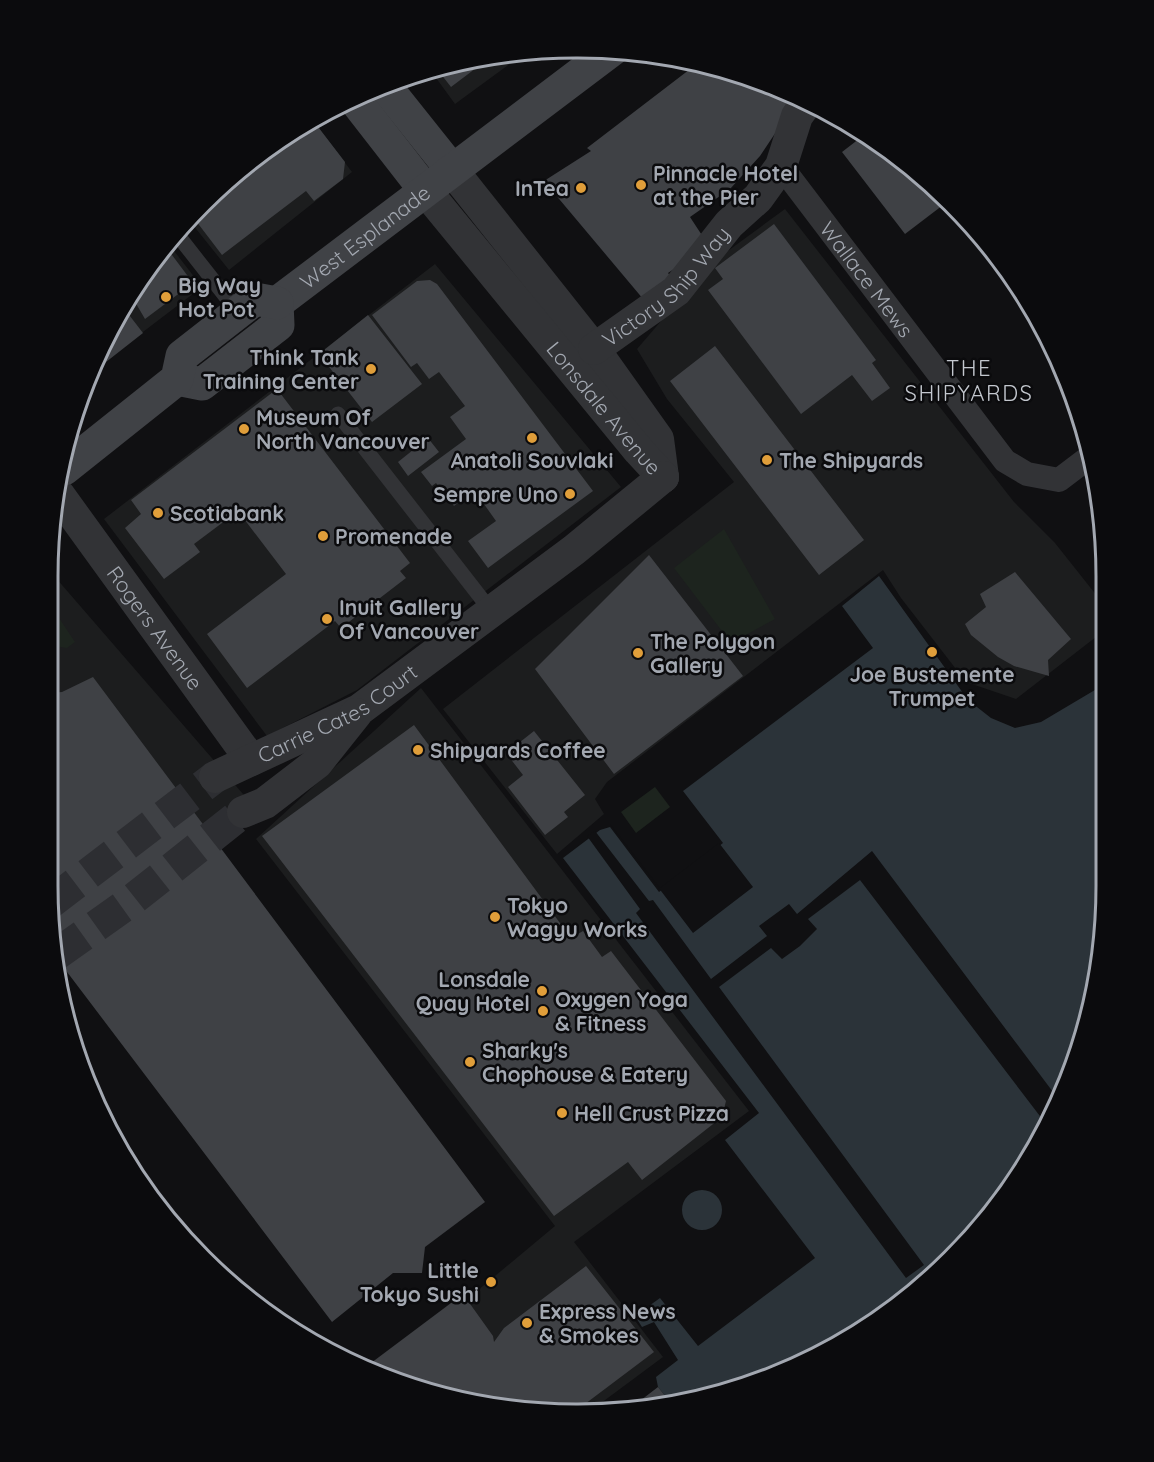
<svg xmlns="http://www.w3.org/2000/svg" width="1154" height="1462" font-family="Quicksand,sans-serif">
  <style>
    .built { fill: #1c1d1e }
    .green { fill: #1d241e }
    .water { fill: #2b3339 }
    .pier { fill: #101012 }
    .building { fill: #3f4145 }
    .lines { fill: none; stroke-linecap: round; stroke-linejoin: round }
    .minor-tunnel { stroke: #2d2e32; stroke-width: 32; stroke-dasharray: 32 16; stroke-linecap: butt }
    .service { stroke: #323336; stroke-width: 15 }
    .pedestrian { stroke: #323336; stroke-width: 24 }
    .minor { stroke: #323336; stroke-width: 32 }
    .secondary { stroke: #404246; stroke-width: 33 }
    .poi-dot { fill: #e09e3a; stroke: #0b0b0d; stroke-width: 2 }
    .labels { text-anchor: middle; dominant-baseline: central; stroke-width: 5; stroke-linejoin: round; paint-order: stroke }
    .poi-label { font-size: 21px; font-weight: bold; fill: #a3a8b1; stroke: #0b0b0d; text-anchor: start }
    .street-label { font-size: 21px; fill: #a3a8b1; stroke: #0b0b0d }
    .neighbourhood-label { font-size: 22px; letter-spacing: 1.5px; fill: #c3c7ce; stroke: #0b0b0d }
    .rim { fill: none; stroke: #a3a8b1; stroke-width: 3 }
  </style>
  <rect width="100%" height="100%" fill="#101012"/>
  <path class="built" d="M526,52L455,104L431,71L508,53Z
    M312,119L352,172L229,270L189,220Z
    M785,209L1014,502L1055,543L1105,606V630L1016,699L966,682L901,598L883,570L607,782L595,799L604,814L557,854L443,709L734,482L667,399L637,349L710,264Z
    M168,243L202,287L93,370L119,313Z
    M435,264L621,487L357,690L267,736L104,519Z
    M49,570L256,809L61,981L48,885Z
    M421,688L749,1111L574,1242L663,1357L589,1412L577,1414L440,1396L381,1371L555,1226L256,839Z"/>
  <path class="green" d="M724,529L775,619L731,643L674,568Z
    M49,610L55,612L75,642L67,648L49,645Z
    M655,787L670,807L636,833L621,812Z"/>
  <path class="water" d="M879,576L968,700L991,718L1015,728L1041,722L1105,684L1106,885L1096,988L1066,1087L1017,1179L951,1259L842,1343L714,1396L670,1402L658,1387L656,1377L678,1360L654,1322L642,1327L635,1316L660,1298L698,1346L815,1258L725,1140L759,1113L563,858L600,830L610,827L659,892L723,843L683,791L873,648L842,606Z
    M682 1210a20 20 0 1 1 40 0a20 20 0 1 1-40 0Z"/>
  <path class="pier" d="M610,824L660,888L719,843L753,887L693,933Z
    M595,831L649,901L653,900L711,979L767,936L759,926L789,904L797,914L872,851L1059,1100L1046,1124L860,880L808,919L817,929L800,946L782,959L771,948L719,987L924,1265L906,1278L636,913L640,909L587,836Z"/>
  <path class="building" d="M492,56L451,87L437,69Z
    M698,63L714,66L791,95L782,123L760,156L730,189L690,217L709,246L668,273L673,279L649,306L544,181L591,151L587,148Z
    M312,119L345,162L343,179L314,201L306,191L222,255L193,217Z
    M864,135L899,157L947,202L905,234L842,152Z
    M774,224L876,360L872,363L890,388L872,401L852,375L801,414L708,290L723,279L715,268Z
    M166,247L193,283L145,319L131,295Z
    M430,280L437,284L593,491L488,568L468,541L496,521L474,490L454,506L436,483L432,486L421,472L466,439L450,417L465,406L439,372L429,379L417,363L411,367L372,315L417,281Z
    M123,307L143,333L92,373L119,313Z
    M368,315L422,384L372,422L319,354Z
    M715,346L864,540L819,575L670,381Z
    M277,389L410,563L400,571L406,578L341,628L335,621L247,688L207,634L286,574L238,511L194,544L200,552L164,579L125,528L141,514L131,500Z
    M428,438L439,452L408,476L398,462Z
    M649,555L743,676L614,774L535,669Z
    M1015,572L1071,639L1048,660L1049,676L1014,666L998,657L971,635L965,624L986,607L980,594Z
    M93,677L485,1202L425,1247L422,1273H393L332,1322L58,960L48,885L49,693L62,692Z
    M414,725L571,938L583,931L602,957L611,951L726,1101L722,1117L642,1180L628,1162L554,1216L262,836Z
    M534,731L585,795L564,812L568,817L545,835L508,787L523,775L506,753Z
    M586,1266L654,1352L573,1413L502,1404L498,1398L492,1403L440,1396L367,1366L463,1294L493,1336L494,1342L504,1328Z
    M658,1387L670,1402L632,1407Z"/>
  <g class="lines">
    <path class="minor-tunnel" d="M50,903L215,777
      M57,954L127,904L243,812"/>
    <path class="service" d="M176,233L238,312
      M338,414L492,612"/>
    <path class="pedestrian" id="s1" d="M781,166L1005,461L1027,474L1059,480L1088,458"/>
    <g class="minor">
      <path d="M452,170L594,349L658,439L663,477"/>
      <path id="s2" d="M425,190L639,451L663,477"/>
      <path id="s3" d="M594,349L676,291L729,224L758,198L781,166L797,116L808,101"/>
      <path id="s4" d="M59,495L251,760"/>
      <path id="s5" d="M215,777L359,710L574,550L663,477"/>
      <path d="M243,812L265,803L317,763L356,714"/>
    </g>
    <g class="secondary">
      <path d="M385,86L452,170"/>
      <path d="M355,100L425,190"/>
      <path id="s6" d="M277,303L613,49"/>
      <path d="M177,379L202,384L278,325L277,303"/>
      <path d="M64,469L177,379L182,356L255,299L277,303"/>
    </g>
  </g>
  <g class="poi-dot">
    <circle cx="641" cy="185" r="6"/>
    <circle cx="581" cy="188" r="6"/>
    <circle cx="166" cy="297" r="6"/>
    <circle cx="371" cy="369" r="6"/>
    <circle cx="244" cy="429" r="6"/>
    <circle cx="532" cy="438" r="6"/>
    <circle cx="767" cy="460" r="6"/>
    <circle cx="570" cy="494" r="6"/>
    <circle cx="158" cy="513" r="6"/>
    <circle cx="323" cy="536" r="6"/>
    <circle cx="327" cy="619" r="6"/>
    <circle cx="932" cy="652" r="6"/>
    <circle cx="638" cy="653" r="6"/>
    <circle cx="418" cy="750" r="6"/>
    <circle cx="495" cy="917" r="6"/>
    <circle cx="542" cy="991" r="6"/>
    <circle cx="543" cy="1011" r="6"/>
    <circle cx="470" cy="1062" r="6"/>
    <circle cx="562" cy="1113" r="6"/>
    <circle cx="491" cy="1282" r="6"/>
    <circle cx="527" cy="1323" r="6"/>
  </g>
  <g class="labels">
    <g class="poi-label">
      <text x="653" y="173">Pinnacle Hotel<tspan x="653" dy="24">at the Pier</tspan></text>
      <text x="569" y="188" text-anchor="end">InTea</text>
      <text x="178" y="285">Big Way<tspan x="178" dy="24">Hot Pot</tspan></text>
      <text x="359" y="357" text-anchor="end">Think Tank<tspan x="359" dy="24">Training Center</tspan></text>
      <text x="256" y="417">Museum Of<tspan x="256" dy="24">North Vancouver</tspan></text>
      <text x="532" y="460" text-anchor="middle">Anatoli Souvlaki</text>
      <text x="779" y="460">The Shipyards</text>
      <text x="558" y="494" text-anchor="end">Sempre Uno</text>
      <text x="170" y="513">Scotiabank</text>
      <text x="335" y="536">Promenade</text>
      <text x="339" y="607">Inuit Gallery<tspan x="339" dy="24">Of Vancouver</tspan></text>
      <text x="650" y="641">The Polygon<tspan x="650" dy="24">Gallery</tspan></text>
      <text x="932" y="674" text-anchor="middle">Joe Bustemente<tspan x="932" dy="24">Trumpet</tspan></text>
      <text x="430" y="750">Shipyards Coffee</text>
      <text x="507" y="905">Tokyo<tspan x="507" dy="24">Wagyu Works</tspan></text>
      <text x="530" y="979" text-anchor="end">Lonsdale<tspan x="530" dy="24">Quay Hotel</tspan></text>
      <text x="555" y="999">Oxygen Yoga<tspan x="555" dy="24">&amp; Fitness</tspan></text>
      <text x="482" y="1050">Sharky's<tspan x="482" dy="24">Chophouse &amp; Eatery</tspan></text>
      <text x="574" y="1113">Hell Crust Pizza</text>
      <text x="479" y="1270" text-anchor="end">Little<tspan x="479" dy="24">Tokyo Sushi</tspan></text>
      <text x="539" y="1311">Express News<tspan x="539" dy="24">&amp; Smokes</tspan></text>
    </g>
    <g class="street-label">
      <text stroke="none"><textPath href="#s6" startOffset="110">West Esplanade</textPath></text>
      <text stroke="none"><textPath href="#s1" startOffset="142">Wallace Mews</textPath></text>
      <text stroke="none"><textPath href="#s3" startOffset="96">Victory Ship Way</textPath></text>
      <text stroke="none"><textPath href="#s2" startOffset="282">Lonsdale Avenue</textPath></text>
      <text stroke="none"><textPath href="#s4" startOffset="164">Rogers Avenue</textPath></text>
      <text stroke="none"><textPath href="#s5" startOffset="138">Carrie Cates Court</textPath></text>
    </g>
    <g class="neighbourhood-label">
      <text x="969" y="368">THE<tspan x="969" dy="25">SHIPYARDS</tspan></text>
    </g>
  </g>
  <path d="M0 0H1154V1462H0ZM576 58H578A518 518 0 0 1 1096 576V886A518 518 0 0 1 578 1404H576A518 518 0 0 1 58 886V576A518 518 0 0 1 576 58Z" fill="#0b0b0d" fill-rule="evenodd"/>
  <path class="rim" d="M576 58H578A518 518 0 0 1 1096 576V886A518 518 0 0 1 578 1404H576A518 518 0 0 1 58 886V576A518 518 0 0 1 576 58Z"/>
</svg>
